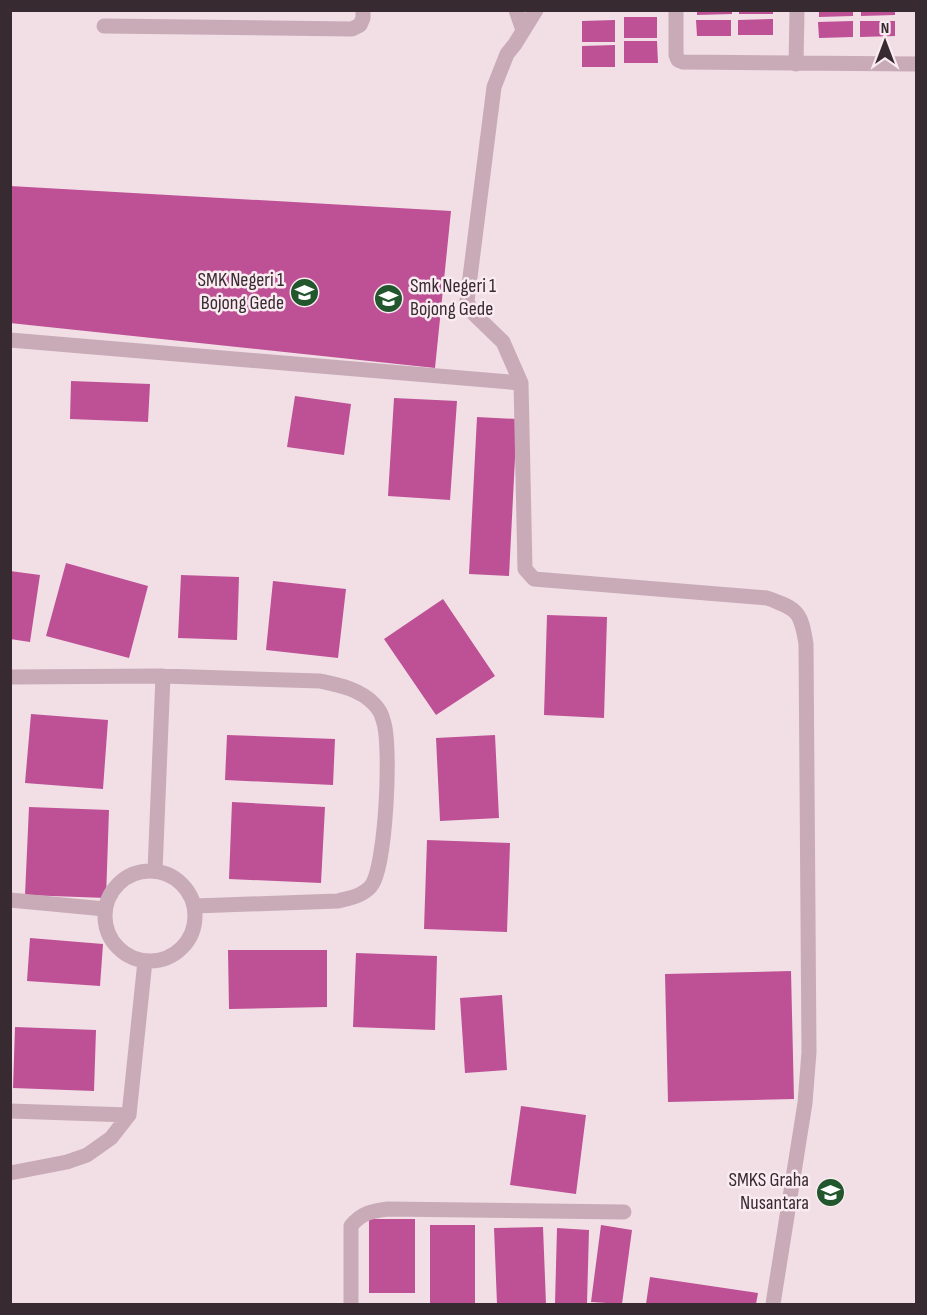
<svg xmlns="http://www.w3.org/2000/svg" width="927" height="1315" font-family="'Sofia Sans Condensed',sans-serif">
  <style>
    .building { fill: #be5096 }
    .lines { fill: none; stroke-linecap: round; stroke-linejoin: round }
    .minor { stroke: #c9abb8; stroke-width: 15 }
    .labels { text-anchor: middle; dominant-baseline: central; stroke-width: 5; stroke-linejoin: round; paint-order: stroke }
    .poi-label { font-size: 20px; fill: #372a31; stroke: #f9ebf0; text-anchor: end }
  </style>
  <rect width="100%" height="100%" fill="#f1dfe5"/>
  <path class="building" d="M697,10H732V14L697,15Z
    M739,10H773V14H739Z
    M819,10H853V16L819,17Z
    M861,10H895V15L861,16Z
    M624,17H657V38H624Z
    M773,19V35H738V20Z
    M615,20V42H582V21Z
    M696,20H731V36H697Z
    M853,21V37L819,38L818,22Z
    M860,21H895V36L860,37Z
    M624,41H657L658,63H624Z
    M615,45V67H582V46Z
    M10,186L451,211L435,368L10,323Z
    M71,381L150,384L148,422L70,419Z
    M295,396L351,404L344,455L287,447Z
    M394,398L457,401L450,500L388,496Z
    M477,417L517,419L509,576L469,574Z
    M66,563L148,586L129,658L46,636Z
    M10,571L40,575L30,642L10,639Z
    M181,575L239,577L237,640L178,638Z
    M273,581L346,589L338,658L266,650Z
    M443,599L495,676L436,715L384,639Z
    M547,615L607,617L604,718L544,715Z
    M31,714L108,720L103,789L25,783Z
    M227,735L335,739L333,785L225,780Z
    M495,735L499,818L440,821L436,738Z
    M232,802L325,807L321,883L229,879Z
    M29,807L109,810L106,898L25,895Z
    M427,840L510,843L507,932L424,929Z
    M30,938L103,944L100,986L27,981Z
    M228,950H327V1007L229,1009Z
    M356,953L437,956L435,1030L353,1027Z
    M791,971L794,1099L668,1102L665,974Z
    M502,995L507,1070L465,1073L460,998Z
    M15,1027L96,1030L94,1091L13,1088Z
    M521,1106L586,1115L576,1194L510,1185Z
    M369,1219H415V1293H369Z
    M430,1225H475V1304H430Z
    M601,1225L632,1230L622,1304L591,1302Z
    M543,1227L546,1304H497L494,1228Z
    M557,1228L589,1230L587,1304H555Z
    M650,1277L758,1293L756,1304H646Z"/>
  <g class="lines">
    <path class="minor" d="M516,10L523,30
      M536,10L515,44L507,54L494,87L467,301L471,311L503,342L521,383L525,569L534,579L767,598C798,609 801,612 806,644L809,1052L805,1103L773,1304
      M676,10V55L678,60L683,62L916,64
      M104,26L352,29L360,25L363,18V10
      M796,64L797,10
      M10,340L521,383
      M10,677L163,676L320,681C339,685 360,689 374,704C378,708 382,715 383,720C392,742 386,868 371,886C363,896 349,898 338,901L195,906
      M155,871L163,676
      M105 916a45 45 0 1 1 90 0a45 45 0 1 1-90 0Z
      M10,900L105,909
      M10,1111L129,1115
      M10,1173L67,1162L87,1155L111,1138L129,1115L145,961
      M351,1304V1226C361,1213 372,1211 388,1209L624,1212"/>
  </g>
  <defs>
    <symbol id="school-disc" viewBox="-11 -11 22 22"><circle r="9.5" fill="#22562c" stroke="#f9ebf0"/><path d="M0-5L7-2L0 1L-7-2ZM-4 1L0 2.5L4 1V4Q0 6-4 4Z" fill="#fff"/></symbol>
  </defs>
  <g fill-rule="evenodd">
    <use href="#school-disc" x="288" y="276" width="33" height="33"/>
    <use href="#school-disc" x="372" y="282" width="33" height="33"/>
    <use href="#school-disc" x="814" y="1176" width="33" height="33"/>
  </g>
  <g class="labels">
    <g class="poi-label">
      <text x="284" y="280">SMK Negeri 1<tspan x="284" dy="23">Bojong Gede</tspan></text>
      <text x="410" y="286" text-anchor="start">Smk Negeri 1<tspan x="410" dy="23">Bojong Gede</tspan></text>
      <text x="809" y="1180">SMKS Graha<tspan x="809" dy="23">Nusantara</tspan></text>
    </g>
  </g>
  <rect width="927" height="1315" fill="none" stroke="#372a31" stroke-width="24"/>
  <g transform="translate(885 42)" stroke="#f9ebf0" stroke-width="4.5" paint-order="stroke">
  <path d="M0-4.5L10 22L0 15L-10 22Z" fill="#372a31"/>
  <text y="-9" font-size="16" font-weight="bold" text-anchor="middle" fill="#372a31">N</text>
  </g>
</svg>
